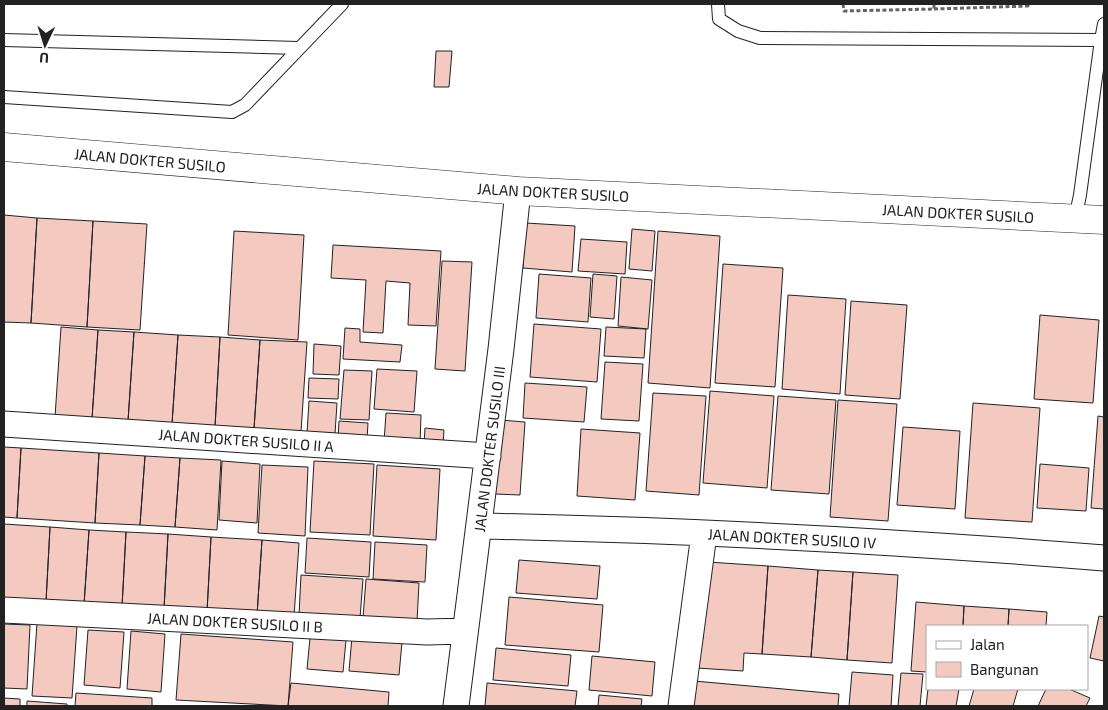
<svg xmlns="http://www.w3.org/2000/svg" width="1108" height="710" font-family="'Exo 2',sans-serif">
  <style>
    .building { fill: #f3c9c0; stroke: #222 }
    .lines { fill: none; stroke-linecap: round; stroke-linejoin: round }
    .lane-casing { stroke: #222; stroke-width: 14 }
    .street-casing { stroke: #222; stroke-width: 27 }
    .secondary-casing { stroke: #222; stroke-width: 29 }
    .path { stroke: #646464; stroke-width: 3; stroke-dasharray: 4 2.5; stroke-linecap: butt }
    .lane { stroke: #fff; stroke-width: 12 }
    .street { stroke: #fff; stroke-width: 25 }
    .secondary { stroke: #fff; stroke-width: 28 }
    .labels { text-anchor: middle; dominant-baseline: central; stroke-width: 4; stroke-linejoin: round; paint-order: stroke }
    .street-label { font-size: 15px; fill: #222; stroke: #fff }
  </style>
  <rect width="100%" height="100%" fill="#fff"/>
  <path class="building" d="M436,51H452L449,87H434Z
    M4,215L37,218L31,323L4,322Z
    M37,218L93,221L87,327L31,323Z
    M93,221L147,224L140,330L87,327Z
    M526,223L575,226L572,272L523,268Z
    M632,229L655,231L652,271L629,269Z
    M234,231L304,235L298,340L228,335Z
    M658,231L720,236L710,388L648,383Z
    M581,239L627,242L625,274L578,271Z
    M333,245L441,251L436,326L408,325L410,283L386,281L383,333L363,332L366,280L331,278Z
    M442,261L472,262L465,371L435,369Z
    M723,264L783,268L775,387L715,383Z
    M539,274L591,278L588,322L536,318Z
    M593,274L617,276L614,319L590,317Z
    M621,277L652,280L648,329L618,326Z
    M788,295L846,299L840,394L782,389Z
    M851,301L907,305L900,399L845,395Z
    M1040,315L1099,320L1093,403L1034,399Z
    M534,324L601,329L597,382L530,377Z
    M61,327L98,330L92,419L55,417Z
    M606,327L646,329L644,358L604,356Z
    M345,328L360,329V342L402,345L400,362L343,359Z
    M98,330L134,332L128,421L92,419Z
    M134,332L178,335L172,424L128,421Z
    M178,335L220,337L215,427L172,424Z
    M220,337L260,340L254,429L215,427Z
    M260,340L307,342L301,432L254,429Z
    M314,344L341,346L339,375L313,374Z
    M605,362L643,364L639,421L601,419Z
    M377,369L417,371L414,412L374,409Z
    M344,370L372,371L369,420L340,419Z
    M309,378L339,379L338,399L308,398Z
    M525,383L587,387L584,422L523,418Z
    M710,391L774,396L767,488L703,483Z
    M653,393L706,396L699,495L646,491Z
    M778,396L836,400L829,494L771,490Z
    M838,400L897,404L888,521L830,517Z
    M309,401L337,403L335,434L307,433Z
    M973,403L1040,408L1032,522L965,518Z
    M386,413L421,415L420,444L384,442Z
    M1098,416L1104,417V509L1091,508Z
    M500,420L525,422L520,495L495,494Z
    M339,421L368,423L367,440L338,439Z
    M903,427L960,431L955,509L897,505Z
    M425,428L444,430L443,445L424,444Z
    M581,429L640,433L635,500L577,496Z
    M4,447L21,448L17,518L4,517Z
    M21,448L99,453L95,523L17,518Z
    M99,453L145,456L140,525L95,523Z
    M145,456L180,458L175,527L140,525Z
    M180,458L221,460L217,530L175,527Z
    M222,461L260,464L257,523L219,520Z
    M314,461L374,464L370,535L310,532Z
    M1040,464L1089,468L1086,511L1037,508Z
    M262,465L308,467L305,536L258,533Z
    M377,465L440,469L436,540L373,536Z
    M4,524L50,527L46,602L4,599Z
    M50,527L89,530L84,605L46,602Z
    M89,530L126,532L122,607L84,605Z
    M126,532L168,534L164,609L122,607Z
    M168,534L211,537L207,612L164,609Z
    M211,537L262,540L257,615L207,612Z
    M307,538L371,542L369,577L305,573Z
    M262,540L299,543L294,617L257,615Z
    M375,542L427,545L425,582L373,579Z
    M519,560L600,566L597,599L516,593Z
    M708,562L768,566L762,654L744,653L743,671L697,668L699,638L703,639Z
    M768,566L818,570L811,657L762,654Z
    M818,570L853,572L847,660L811,657Z
    M853,572L898,575L892,663L847,660Z
    M301,575L363,579L360,618L299,615Z
    M366,579L419,583L417,621L363,618Z
    M509,597L603,605L599,652L505,645Z
    M916,602L964,606L963,626H927V672L911,671Z
    M964,606L1009,609L1008,626H963Z
    M1009,609L1047,612L1046,626H1008Z
    M1099,616L1104,617V661L1090,658Z
    M37,623L77,626L72,698L32,696Z
    M4,624L30,625L27,689L4,688Z
    M88,630L124,632L120,688L84,685Z
    M131,631L165,634L161,692L127,689Z
    M181,634L293,642L288,706L176,700Z
    M352,637L402,642L399,675L349,671Z
    M310,638L346,640L343,672L307,669Z
    M496,648L571,655L568,686L493,680Z
    M592,656L655,662L652,696L589,690Z
    M852,672L893,675L891,706H849Z
    M901,673L923,674L920,706H898Z
    M694,681L839,694L838,706H691Z
    M291,683L389,692L388,706H288Z
    M487,683L577,691L575,706H485Z
    M928,689H959L956,706H926Z
    M974,689H1018L1013,706H969Z
    M1046,689H1069L1090,698L1086,706H1038Z
    M76,693L152,698V706H75Z
    M599,695L642,699L641,706H598Z
    M4,698L20,699V706H4Z
    M27,701L67,704V706H27Z"/>
  <g class="lines">
    <defs>
      <path id="lane" d="M718,4L719,19L738,31L760,38L1101,40L1104,24
        M4,40L298,48
        M4,97L232,112L245,105L342,4
        M1075,219L1080,195L1101,40"/>
      <path id="street" d="M4,424L488,456
        M479,526C687,530 896,541 1104,558
        M4,610L427,632L465,631
        M456,706L501,349L518,191
        M681,706L704,534"/>
      <path id="secondary" d="M4,147L518,191L1104,220"/>
    </defs>
    <use href="#lane" class="lane-casing"/>
    <use href="#street" class="street-casing"/>
    <use href="#secondary" class="secondary-casing"/>
    <path class="path" d="M843,4L844,11L934,9V4
      M934,9L1028,6V4"/>
    <use href="#lane" class="lane"/>
    <use href="#street" class="street"/>
    <use href="#secondary" class="secondary"/>
  </g>
  <g class="labels">
    <g class="street-label">
      <text transform="translate(150 160) rotate(5)">JALAN DOKTER SUSILO</text>
      <text transform="translate(553 192) rotate(3)">JALAN DOKTER SUSILO</text>
      <text transform="translate(958 213) rotate(3)">JALAN DOKTER SUSILO</text>
      <text transform="translate(246 440) rotate(4)">JALAN DOKTER SUSILO II A</text>
      <text transform="translate(489 449) rotate(-83)">JALAN DOKTER SUSILO III</text>
      <text transform="translate(792 538) rotate(3)">JALAN DOKTER SUSILO IV</text>
      <text transform="translate(235 622) rotate(3)">JALAN DOKTER SUSILO II B</text>
    </g>
  </g>
  <rect width="1108" height="710" fill="none" stroke="#222222" stroke-width="10"/>
  <rect x="926" y="625" width="162" height="65" fill="#ffffff" stroke="#a7a7a7"/>
  <rect x="936" y="641" width="25" height="8" fill="#ffffff" stroke="#a7a7a7"/>
  <text x="970" y="650" font-size="15" fill="#222222">Jalan</text>
  <rect x="936" y="662" width="25" height="15" fill="#f3c9c0" stroke="#a7a7a7"/>
  <text x="970" y="675" font-size="15" fill="#222222">Bangunan</text>
  <g transform="translate(45 45) rotate(184)" stroke="#ffffff" stroke-width="4" paint-order="stroke">
  <path d="M0-4L9 19L0 12L-9 19Z" fill="#222222"/>
  <text y="-8" font-size="14" font-weight="bold" text-anchor="middle" fill="#222222">U</text>
  </g>
</svg>
